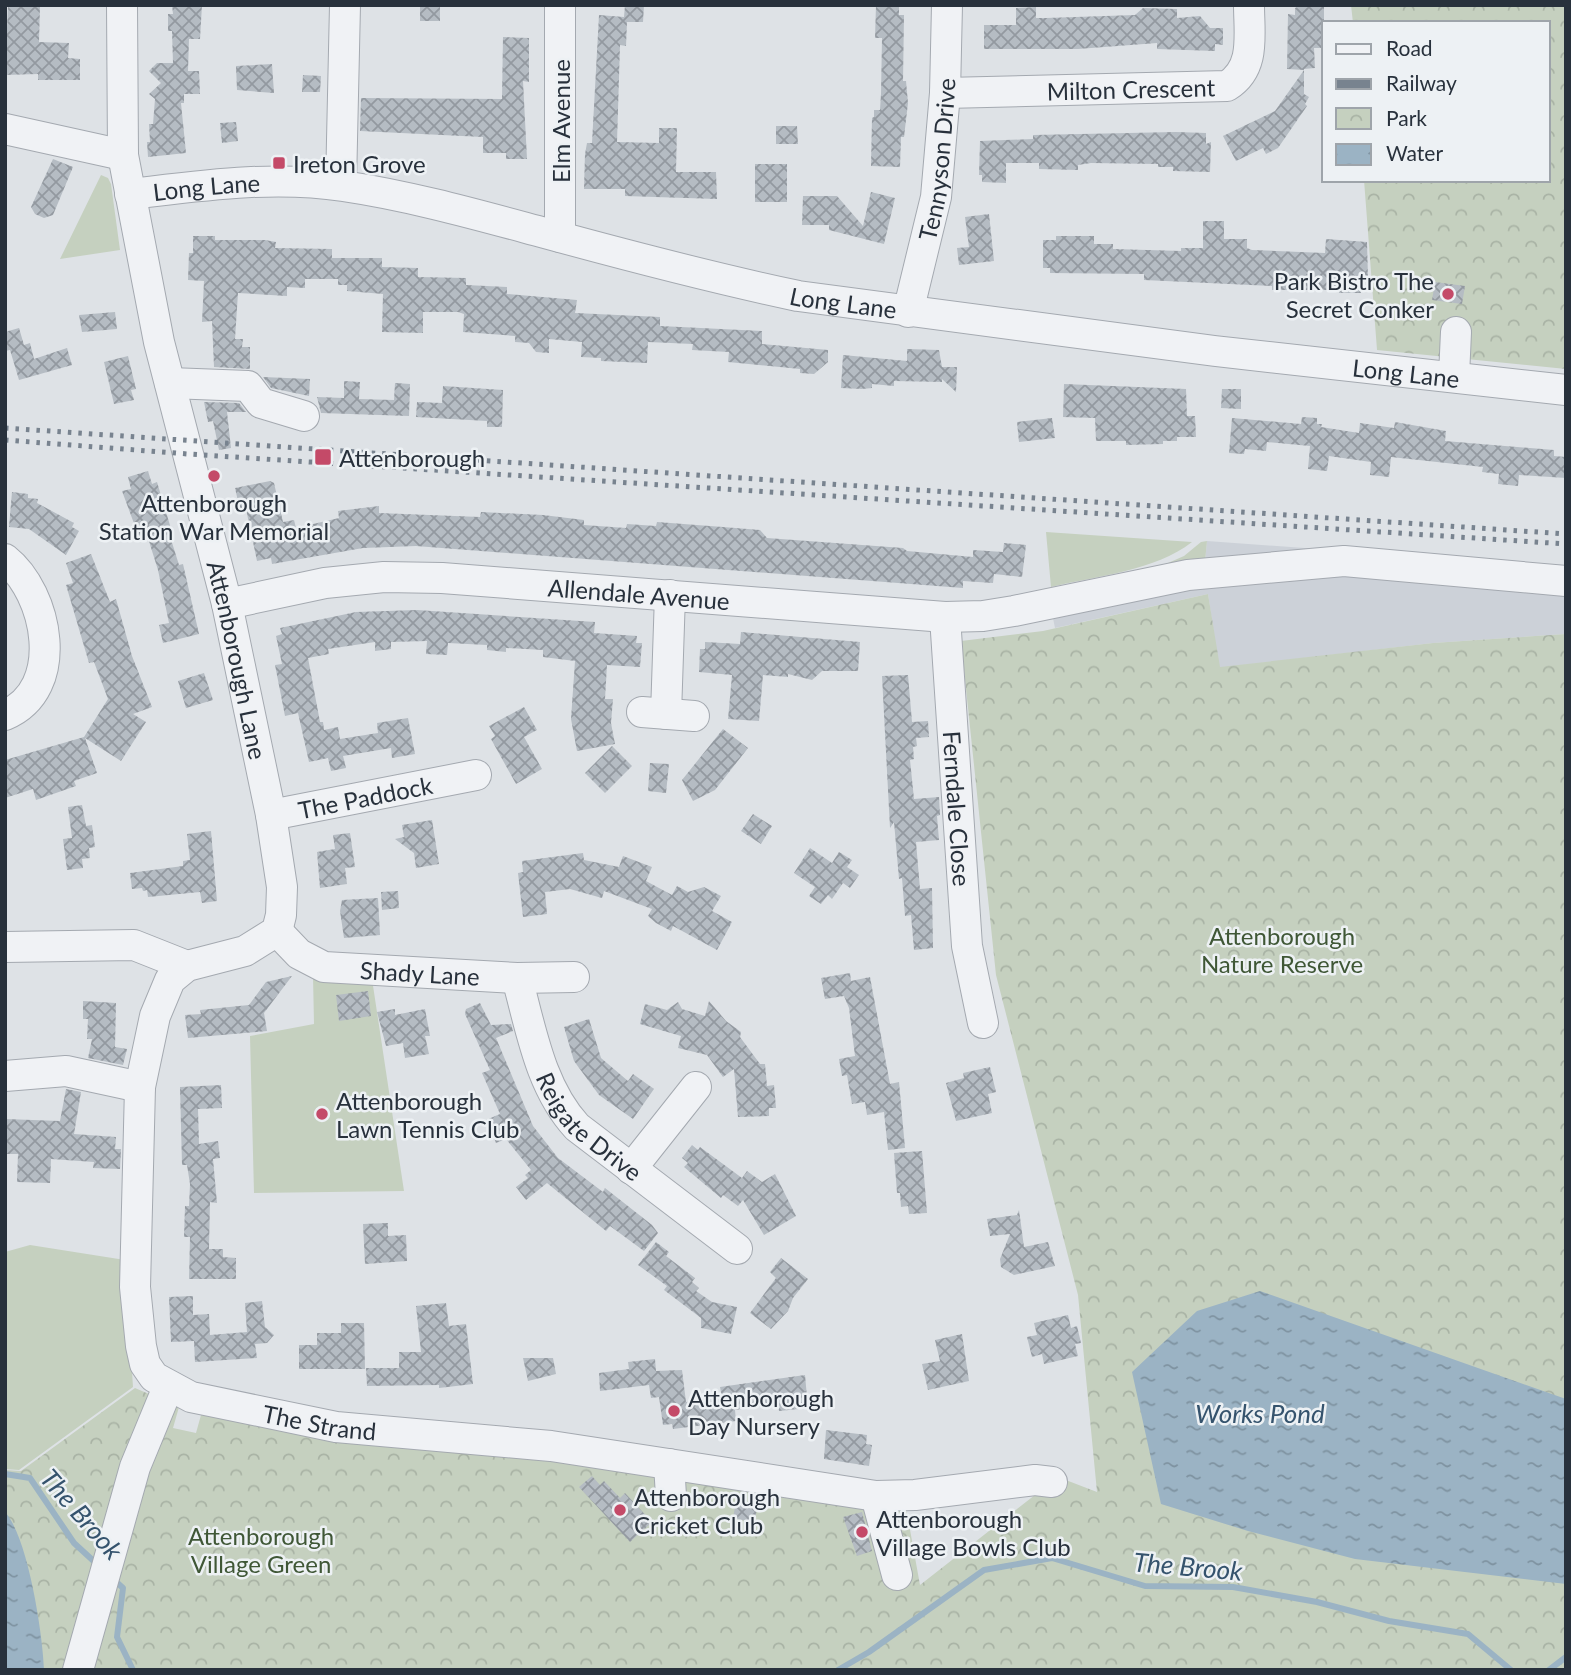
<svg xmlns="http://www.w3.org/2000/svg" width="1571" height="1675" font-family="Lato,sans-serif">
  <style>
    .built { fill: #ccd1d8 }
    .grass { fill: #c5d0bf }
    .park { fill: url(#park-crowns) }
    .water { fill: url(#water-ripples) }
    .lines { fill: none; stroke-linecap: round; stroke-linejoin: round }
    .stream { stroke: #9bb3c4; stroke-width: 6 }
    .building { fill: url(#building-cross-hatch) }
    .minor-casing { stroke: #a4a9b0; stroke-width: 32 }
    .minor { stroke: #f0f2f5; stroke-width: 30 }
    .rail { stroke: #78838f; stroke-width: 5; stroke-dasharray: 3.5 7; stroke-linecap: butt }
    .poi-dot { fill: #c44a68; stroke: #edf1f4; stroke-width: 2.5 }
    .labels { text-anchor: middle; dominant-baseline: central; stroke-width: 5; stroke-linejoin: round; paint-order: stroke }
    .street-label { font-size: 24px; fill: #28313c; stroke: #edf1f4 }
    .poi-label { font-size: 24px; fill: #28313c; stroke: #edf1f4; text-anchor: start }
    .park-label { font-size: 24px; fill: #3f5736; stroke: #edf1f4 }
    .water-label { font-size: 26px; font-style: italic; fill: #35536d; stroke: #edf1f4 }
  </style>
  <defs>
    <pattern id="park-crowns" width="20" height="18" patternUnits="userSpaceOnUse" patternTransform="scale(1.75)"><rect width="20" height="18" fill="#c5d0bf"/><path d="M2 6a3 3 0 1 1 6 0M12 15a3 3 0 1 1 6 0" fill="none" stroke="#a9b3a5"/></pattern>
    <pattern id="water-ripples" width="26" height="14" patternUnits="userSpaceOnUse" patternTransform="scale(1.75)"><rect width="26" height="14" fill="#9bb3c4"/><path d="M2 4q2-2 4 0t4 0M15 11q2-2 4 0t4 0" fill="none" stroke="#7e92a0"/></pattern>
    <pattern id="building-cross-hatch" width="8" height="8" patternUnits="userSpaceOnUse" patternTransform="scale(1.75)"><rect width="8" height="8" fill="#b5bcc3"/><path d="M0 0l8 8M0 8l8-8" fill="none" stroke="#9399a0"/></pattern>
  </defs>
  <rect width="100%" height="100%" fill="#dee2e6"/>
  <path class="built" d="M1207,541L1566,567V634L1433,643L1219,668L1208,594L1055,628L1048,594L1205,562Z"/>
  <path class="grass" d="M101,175L108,178L111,184L120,250L60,259Z
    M1046,532L1192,542C1155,571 1096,576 1051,587Z
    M1207,541L1205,562L1152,570L1184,556L1201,542Z
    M313,976L372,979L404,1191L254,1193L250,1036L314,1024Z
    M30,1245L125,1260L133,1387L19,1470L5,1469V1252Z"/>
  <path class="park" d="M1351,5H1566V369L1377,350L1364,180H1548V23H1353Z
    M1208,594L1220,667L1433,643L1566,634V1670H5V1470L21,1471L135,1388L179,1407L173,1428L196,1433L201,1415L337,1440L552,1461L905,1502L920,1585L1058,1477L1097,1492L1078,1295L996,975L961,641L1043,631Z"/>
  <path class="water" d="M1260,1291L1566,1399V1584L1355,1559L1248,1531L1161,1504L1132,1372L1197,1311Z
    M5,1512C28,1537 43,1635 44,1670H5Z"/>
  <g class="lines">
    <path class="stream" d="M5,1474L30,1478L74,1543L99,1566
      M112,1578L123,1588L117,1637L133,1670
      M838,1670L869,1652L984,1570L1052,1558L1145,1586L1233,1587L1317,1602L1389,1621L1468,1634L1511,1670
      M1549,1670L1566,1657"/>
  </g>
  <path class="building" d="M8,5L40,6L39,42L69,43L68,58L80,59V80H38V74L5,75Z
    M172,5H202L200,39H189L188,71H199L200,94H184V103H181L186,153L148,157L147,142H150L149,124H153L155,99L149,94L161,83L149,71L157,63H173L172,31H168V14H173Z
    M420,5H440V21H420Z
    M625,5H644L643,22H627L626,46L620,45L617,142L659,143V128H677L676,172H716L717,199L625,196V189H584L585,154L587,143H592L599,15L624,17Z
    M876,5H899V15H904L903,81H906L908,103L904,137H901L900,167L871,166L872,118L874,117V110H880L881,94L882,38H875Z
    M1301,5H1324V48H1314L1315,68L1304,69V94L1309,97L1305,104L1307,106L1278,148L1266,154L1263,148L1236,161L1223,136L1275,111L1304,70L1287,69L1288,14L1295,15V8Z
    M1036,7V18H1046L1135,15L1143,8L1177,9V18L1200,16L1210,28H1223V45L1215,44V51L1157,49V43L1078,49H984V25H1016V8Z
    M503,37L529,38V82L523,81L527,159H506V153H483V137L360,131L361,98L502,99Z
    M272,64L274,93L237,90L236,66Z
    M303,75L321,76L320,92H302Z
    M236,122L238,141L222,143L220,123Z
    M776,126H797L798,144H776Z
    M1176,132L1206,133V144L1211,142L1210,172L1173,171V167H1158V164L1091,163L1078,165V170L1039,169V163H1006V183L982,182V175H979L980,141L1033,139V135Z
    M53,159L73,167L53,215L44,218L35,214L31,207Z
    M755,164H787V202H755Z
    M871,192L895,198L884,244L829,230V225H802L803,196H837L863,226Z
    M989,214L994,261L959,265L957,248L969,247L965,217Z
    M1203,221H1224V239H1247V248L1252,250L1325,253L1326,239L1367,242L1368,278H1361V293H1339V290H1272V286L1144,280V274L1050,273V268H1043V240H1056V236H1094V244H1113V249L1181,251V248H1203Z
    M193,236H215V240H265L276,242L275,248L332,249V258H382V267L418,268V277L466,278V285L507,287V294L577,300L575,313L660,317V326L762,331V344L828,350V362L814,374L800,373V369L728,362L729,352L692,350L693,344L648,342L647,363L601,361V358L581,357L582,342L549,339V353L536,352L529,343L515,342V336L463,332L464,314L458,312H423V333L382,332L383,294L347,291V285H338V279H305V288L287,287V296L238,293L235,339H243L242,347H250V369L214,367L212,321L202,322L204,281L188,280L189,253H193Z
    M1435,282L1465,286L1462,304L1432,300Z
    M115,312L117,329L82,332L79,315Z
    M19,328L24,345L30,343L34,359L67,348L72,365L19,380L10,350L5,351V332Z
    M907,349L939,350L942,367H957L956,392L942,379V382L894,381V386L872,384V388L862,389L841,388L843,355L907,361Z
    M128,356L136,389L131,390L134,400L114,404L104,362Z
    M263,377L310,379L309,396L271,388Z
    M344,381L360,382L359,399L394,400L395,383L410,384L409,416L321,413L317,397L344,398Z
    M1064,384L1186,389L1187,416H1195L1196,437H1177V441H1163V444L1126,445V441H1096L1095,418L1063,417Z
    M443,386L503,390L502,427H487V421L416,417L417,402L442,403Z
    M1222,389H1241V409L1221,408Z
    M204,402L239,403L246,412H227L231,448L219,450L213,421L208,422Z
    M1302,417L1317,418V424H1322L1321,427L1359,433L1360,423L1394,428L1395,422L1446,431L1445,441L1554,450V456L1566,457V478L1519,475L1518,486L1498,484L1499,474L1482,472L1483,467L1391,457L1389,477L1370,475L1371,462L1329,456L1327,471L1308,469L1310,446L1267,442L1266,451L1245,449L1244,454L1229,453L1232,418L1301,424Z
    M1052,418L1055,438L1019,442L1017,422Z
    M148,471L152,484L157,482L172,532L169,533L179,565L183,564L199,634L163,643L159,625L169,623L158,570L147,535L139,537L122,491L131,489L128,477Z
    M270,481L274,483L283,522L294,520L296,528L339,518L338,511L379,506V513L480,517L481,512L543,515L584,520V525L626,528L627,524L656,526L657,522L723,527L760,530L767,538L903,548L907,551L973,557V550L1003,552L1004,543L1026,545L1022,577L994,574L993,583L963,581V588L416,546L363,548L272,564L271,558L257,561L246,509L240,510L235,488Z
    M12,492L28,494V498L38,499L37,503L74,523L72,527L79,531L66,555L29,529L9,527Z
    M91,554L110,602L116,599L132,656L152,707L133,714L146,722L121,761L85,738L97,773L74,781L76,786L36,800L33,789L5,798V760L84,737L108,699L94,662L89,663L66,585L73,583L66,563Z
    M417,610L595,622L594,633L637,636L636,643H642L640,667L607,665L605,699H613L611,723L615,744L577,751L571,719L575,661L543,657V650L506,648V652L487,650V645L448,643L447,655L426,654L427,641L391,642V649L375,651V642L328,649L329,654L308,658L320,722H323L324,730L338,727L340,739L378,733L377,723L408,718L415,754L392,758L391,748L343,756L346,768L331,771L328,758L309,762L298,713L285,716L275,665L282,664L276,636L282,634L280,628L356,612Z
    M741,632L860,642L858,671H822L812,680L788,674V677L763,675L759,721L728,719L732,675L699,672L700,649H705V642L740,644Z
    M204,673L213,700L186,708L178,681Z
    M908,675L912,722L928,721L929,737L916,738L917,746L913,747L914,759L910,760L914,799L939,797L940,815L937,816L939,840L916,842L920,889L932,888L933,948L914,950L911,915L905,916L902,878L899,879L894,822L890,828L882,676Z
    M524,707L537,730L524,737L542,769L516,784L491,739L495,736L489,726Z
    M723,729L748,748L715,790L693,801L682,780Z
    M612,746L632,766L605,793L585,773Z
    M650,763L669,764L666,793L648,791Z
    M82,805L86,826L92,825L95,847L89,848L90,858L82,859L83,868L67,870L63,839L72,838L68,807Z
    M753,814L772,826L761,844L741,831Z
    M432,820L439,864L416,868L414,853L395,839L404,837L402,825Z
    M211,831L217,901L202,903L200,892L148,897L147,890L143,891L142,888L132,889L130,873L183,866V861L190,860L187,834Z
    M350,833L355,867L345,868L347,884L320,888L317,852L335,849L333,835Z
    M810,848L832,863L839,852L852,860L847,867L859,875L850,888L843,883L832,899L828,895L821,904L809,896L815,887L794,873Z
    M583,853L584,860L619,867L623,856L652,867L646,881L672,895L677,886L688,892L704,887L721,896L712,911L732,922L717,950L673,926L671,931L656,923L648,916L652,909L604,891L602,898L570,889L545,892L547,914L523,917L518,873L523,872L522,861Z
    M398,891L399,908L382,910L381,892Z
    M378,898L380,935L344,938L340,911L342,900Z
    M850,973L851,981L870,977L890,1084L899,1082L905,1148L888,1150L884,1112L867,1115L865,1102L852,1104L847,1075L842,1076L839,1059L855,1056L849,1008L844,996L825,999L821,978Z
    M292,976L264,1013L267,1031L188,1038L185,1015L201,1014L200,1010L249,1005L266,982Z
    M368,991L371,1016L339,1021L336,995Z
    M83,1001L116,1003L115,1047L127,1049L123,1065L88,1058L92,1039H87L88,1019H83Z
    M709,1001L726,1021L741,1032L740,1037L760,1064H765L767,1086L774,1085L776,1108H769V1116L738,1117L734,1069L723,1077L707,1055L678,1048L681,1036L640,1024L645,1004L667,1010L678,1002L682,1009L705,1016Z
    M480,1003L491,1025L511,1024L513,1031L496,1038L533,1126L558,1158L603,1192L605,1188L652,1225L658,1233L644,1251L610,1226L606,1231L547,1183L526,1200L516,1187L528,1178L525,1175L531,1170L506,1139L496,1143L486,1120L500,1114L482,1073L490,1070L465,1014L466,1009Z
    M395,1009V1015L425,1009L430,1036H425L429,1054L405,1058L403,1043L386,1046L377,1012Z
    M589,1019L601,1058L628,1081L633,1074L654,1089L633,1119L599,1095L574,1061L564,1027Z
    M990,1067L996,1092L988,1094L992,1113L956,1121L946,1083L964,1078L963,1073Z
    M221,1085L222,1108L198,1109L199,1144L218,1141L220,1158L213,1159L217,1203L210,1202L209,1249H223V1257L236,1258V1279H189L190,1237H184L185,1206H189L190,1184L187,1165H182L180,1087Z
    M66,1089L81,1092L74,1134L116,1137L115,1149H121L120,1169L93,1168L94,1162L51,1159L50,1183L17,1182L18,1154H5V1119L60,1121Z
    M692,1145L698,1150L700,1147L742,1178L747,1171L762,1182L775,1174L796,1216L764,1235L743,1200L738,1206L723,1195L721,1198L684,1167L688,1163L682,1158Z
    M922,1151L927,1213L909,1214L908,1206L901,1207L900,1193H897L894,1153Z
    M1019,1210L1024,1247L1048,1242L1055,1266L1014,1275L1001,1267L1000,1259L1010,1234L990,1236L987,1219L1017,1215Z
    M388,1223V1236L406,1235L407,1261L365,1264L363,1224Z
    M656,1242L669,1252L666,1256L695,1278L692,1282L699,1288L696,1291L712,1302L737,1307L731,1334L701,1328V1318L664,1290L667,1286L638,1265Z
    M781,1258L808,1279L793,1298L788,1311L771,1329L750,1313L776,1278L770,1272Z
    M193,1296V1315L209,1314L210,1335L247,1332L245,1303L262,1301L265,1327L274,1335L267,1343L255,1344L257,1358L195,1362L194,1341L171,1342L169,1297Z
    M446,1303L449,1326L466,1324L473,1384L439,1388V1385L367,1386L366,1368H399V1352H421L416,1306Z
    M1068,1315L1071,1328L1077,1326L1081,1343L1075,1344L1078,1356L1044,1364L1042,1354L1032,1357L1027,1337L1037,1335L1034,1323Z
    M341,1323H364L365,1369H299V1345H317V1333H341Z
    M962,1334L969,1381L928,1390L922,1364L940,1361L935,1340Z
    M523,1358H553L556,1374L528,1381Z
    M655,1359L656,1371L682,1370L686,1402L722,1397L720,1387L805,1375L808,1408L779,1411L778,1404L735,1410L736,1421L673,1429L672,1424L663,1425L659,1397L651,1398L649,1385L600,1391L599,1373L629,1369L628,1362Z
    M826,1430L867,1435L866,1444L872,1445L869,1466L824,1459Z
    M592,1476L600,1485L604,1481L620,1498L625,1493L652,1522L630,1542L579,1487Z
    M736,1502L757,1506L755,1523L733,1518Z
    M862,1512L872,1551L857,1556L843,1517Z"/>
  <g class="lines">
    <defs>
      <g id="minor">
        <path id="s1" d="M122,5L123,155L159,342L227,604L271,815L282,887L281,915L277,931L245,951L187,966L170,980L155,1016L140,1087L135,1287L141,1346L145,1364L154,1377L191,1397L336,1427L551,1446L876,1496L915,1495L1035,1480L1052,1482"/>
        <path id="s2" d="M945,93L1227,86C1256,68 1249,35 1249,5"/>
        <path d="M5,129L123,155"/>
        <path d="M341,185L345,5"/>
        <path id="s3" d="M130,194C199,186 273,175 343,186C411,196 478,215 545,233C629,256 713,278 798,296L1215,351L1566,390"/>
        <path d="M560,237V5"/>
        <path id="s4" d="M908,312L936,197L945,93L947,5"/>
        <path d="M1454,376L1456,332"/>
        <path d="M170,383L248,386L261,403L304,416"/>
        <path d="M5,559C48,593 67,689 5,715"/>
        <path id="s5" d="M227,604L325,583L384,577L442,578L945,617L983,616L1014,611L1188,575L1344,561L1566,581"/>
        <path id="s6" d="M945,617L967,946L983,1023"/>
        <path d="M642,712L694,716"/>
        <path d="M666,714L670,595"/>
        <path id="s7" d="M271,815L476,775"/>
        <path id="s8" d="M277,931L299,954L324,967L517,978L574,977"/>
        <path d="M5,947L134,945L187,966"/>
        <path id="s9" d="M517,978C531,1029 540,1087 577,1127L737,1249"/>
        <path d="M5,1076L66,1071L140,1087"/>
        <path d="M631,1169L696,1087"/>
        <path d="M669,1464L671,1496"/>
        <path d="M876,1496L897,1575"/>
        <path d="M78,1670L135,1467L168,1387"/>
      </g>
    </defs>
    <use href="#minor" class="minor-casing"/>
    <use href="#minor" class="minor"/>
    <path class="rail" d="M5,428L1566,534
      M5,440L188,454L1566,544"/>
  </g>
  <g class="poi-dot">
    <rect x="272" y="156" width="14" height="14" rx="3.5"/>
    <circle cx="1448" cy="294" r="7"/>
    <rect x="314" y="448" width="18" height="18" rx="3.5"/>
    <circle cx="214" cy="476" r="7"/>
    <circle cx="322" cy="1114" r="7"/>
    <circle cx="674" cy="1411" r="7"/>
    <circle cx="620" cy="1510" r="7"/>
    <circle cx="862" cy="1532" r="7"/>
  </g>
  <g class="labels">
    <g class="street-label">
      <text stroke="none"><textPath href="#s2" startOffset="186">Milton Crescent</textPath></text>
      <text transform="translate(560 121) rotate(-90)">Elm Avenue</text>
      <text stroke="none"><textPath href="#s4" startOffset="156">Tennyson Drive</textPath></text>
      <text stroke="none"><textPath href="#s3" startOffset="77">Long Lane</textPath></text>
      <text stroke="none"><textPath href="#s3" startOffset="728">Long Lane</textPath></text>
      <text stroke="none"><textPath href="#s3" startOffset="1295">Long Lane</textPath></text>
      <text stroke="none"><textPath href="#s5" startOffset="415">Allendale Avenue</textPath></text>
      <text stroke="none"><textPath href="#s1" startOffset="668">Attenborough Lane</textPath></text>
      <text stroke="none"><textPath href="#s7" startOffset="96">The Paddock</textPath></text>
      <text stroke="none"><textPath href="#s6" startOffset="192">Ferndale Close</textPath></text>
      <text stroke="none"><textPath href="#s8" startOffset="156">Shady Lane</textPath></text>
      <text stroke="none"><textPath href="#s9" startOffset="170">Reigate Drive</textPath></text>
      <text stroke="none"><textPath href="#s1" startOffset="1642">The Strand</textPath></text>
    </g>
    <g class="poi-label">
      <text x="293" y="163">Ireton Grove</text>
      <text x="1434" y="280" text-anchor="end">Park Bistro The<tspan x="1434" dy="28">Secret Conker</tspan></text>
      <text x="339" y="457">Attenborough</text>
      <text x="214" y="502" text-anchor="middle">Attenborough<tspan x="214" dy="28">Station War Memorial</tspan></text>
      <text x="336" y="1100">Attenborough<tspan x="336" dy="28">Lawn Tennis Club</tspan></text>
      <text x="688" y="1397">Attenborough<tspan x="688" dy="28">Day Nursery</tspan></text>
      <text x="634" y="1496">Attenborough<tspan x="634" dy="28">Cricket Club</tspan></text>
      <text x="876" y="1518">Attenborough<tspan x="876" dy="28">Village Bowls Club</tspan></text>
    </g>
    <g class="park-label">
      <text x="1282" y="935">Attenborough<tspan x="1282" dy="28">Nature Reserve</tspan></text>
      <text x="261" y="1535">Attenborough<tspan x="261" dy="28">Village Green</tspan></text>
    </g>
    <g class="water-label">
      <text x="1260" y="1413">Works Pond</text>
      <text transform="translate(82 1514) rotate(49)">The Brook</text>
      <text transform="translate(1188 1566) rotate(5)">The Brook</text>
    </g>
  </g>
  <rect width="1571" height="1675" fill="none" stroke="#28313c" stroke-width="14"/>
  <rect x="1322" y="21" width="228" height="161" fill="#edf1f4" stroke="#9ea4aa" stroke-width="2"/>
  <rect x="1336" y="44" width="35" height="10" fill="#f0f2f5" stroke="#9ea4aa" stroke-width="2"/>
  <text x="1386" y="56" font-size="21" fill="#28313c">Road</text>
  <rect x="1336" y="79" width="35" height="10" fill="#78838f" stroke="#9ea4aa" stroke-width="2"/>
  <text x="1386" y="91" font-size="21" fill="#28313c">Railway</text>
  <rect x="1336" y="108" width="35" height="21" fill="url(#park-crowns)" stroke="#9ea4aa" stroke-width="2"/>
  <text x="1386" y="126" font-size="21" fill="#28313c">Park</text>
  <rect x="1336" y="144" width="35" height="21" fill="url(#water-ripples)" stroke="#9ea4aa" stroke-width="2"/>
  <text x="1386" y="161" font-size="21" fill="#28313c">Water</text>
</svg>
